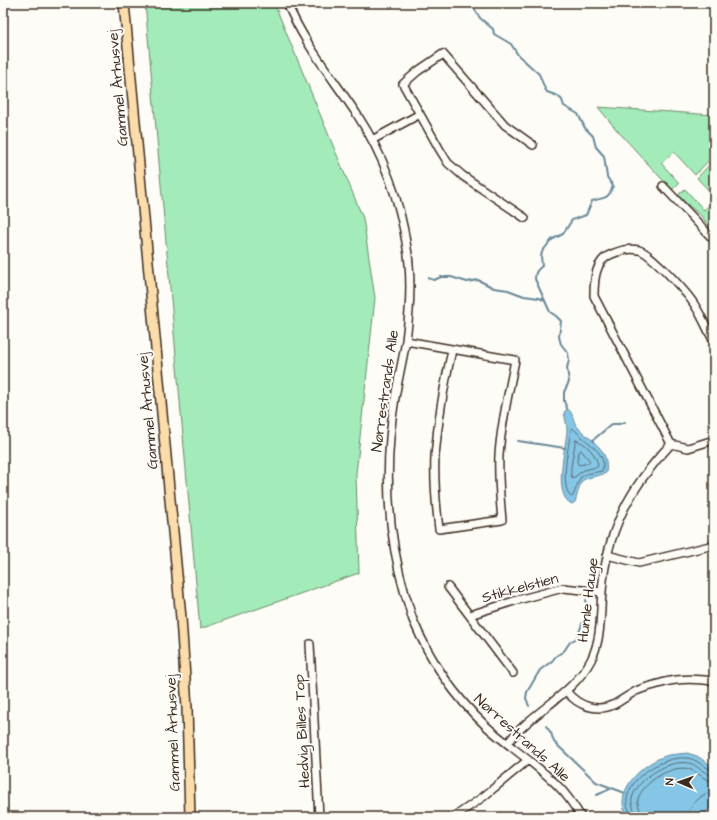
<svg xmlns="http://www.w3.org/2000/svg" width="717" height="820" font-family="'Architects Daughter',sans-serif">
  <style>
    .green { fill: #a3ebb8; stroke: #6f8a6b }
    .water { fill: #85c6e6; stroke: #678896 }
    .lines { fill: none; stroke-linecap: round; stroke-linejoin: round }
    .shore { stroke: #59686e; stroke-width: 1 }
    .stream { stroke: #678896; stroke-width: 2 }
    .minor-casing { stroke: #3b2a1e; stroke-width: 10 }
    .major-casing { stroke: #3b2a1e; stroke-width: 12 }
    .minor { stroke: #fdfcf7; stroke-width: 7 }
    .major { stroke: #fbddab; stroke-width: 9 }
    .labels { text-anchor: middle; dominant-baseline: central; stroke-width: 4; stroke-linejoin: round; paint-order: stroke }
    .street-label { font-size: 15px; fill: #3b2a1e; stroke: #fdfcf7 }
  </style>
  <rect width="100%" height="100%" fill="#fdfcf7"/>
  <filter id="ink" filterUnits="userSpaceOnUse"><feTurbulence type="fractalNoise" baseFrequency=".025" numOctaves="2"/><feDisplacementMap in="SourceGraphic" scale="8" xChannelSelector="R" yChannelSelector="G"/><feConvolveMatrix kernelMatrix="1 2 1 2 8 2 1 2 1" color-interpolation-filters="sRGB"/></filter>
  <g filter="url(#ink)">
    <path class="green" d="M145,3H274L363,218L375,298L356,474L359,573L200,629Z
      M598,107L714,115V155L695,175L674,152L661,163L679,183L673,189H671L615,128Z
      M714,160V196L697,178Z
      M685,189L704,210L714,201V232L702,217L679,197V194Z"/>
    <path class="water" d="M568,409C573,413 573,420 576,425C590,442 610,447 606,473C600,476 586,477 582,481C579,485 577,497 575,502L572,504C552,496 566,447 567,431C567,425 565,418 564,412Z
      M687,753L697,756L712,766L714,768C714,789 717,806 700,817L627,816C625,812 623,808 623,804C622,782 648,760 669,755C675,754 681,754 687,753Z"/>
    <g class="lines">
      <path class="shore" d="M572,428C576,430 578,434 582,437C591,445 608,456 602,471L586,474L580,478L573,496L571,497C559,485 569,446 571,430Z
        M576,440C586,443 596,454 598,465L597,467L584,470L573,478L571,476V467Z
        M581,450L590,461L589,463L579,465L577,463L579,452Z
        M631,817C630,810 626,806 627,799C630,776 664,756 686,758C697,758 704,769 714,770
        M636,817C635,810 631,806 632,799C636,779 669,759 689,763C698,765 704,775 714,775
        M642,817C641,811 637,805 638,799C643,782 672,764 689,769C698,772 704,781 714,781
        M688,817C688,806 703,792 714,791"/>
      <path class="stream" d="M471,3L480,18L493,29L494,34L511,44L518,55L539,74L545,89L547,92L558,96L562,100L564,106L578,114L585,128L593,136L596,147L604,156L607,177L613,186C608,200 605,197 592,201L586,215L572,220L563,234L553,239L549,243L542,252L541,256L542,266C537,270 535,272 535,279L550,312L556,316L561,321L559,337L561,344L568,353L569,360L567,368L569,382L564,392V401L567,409
        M428,278L434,280L441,277H451L467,282L478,280L494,288L508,290L524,296L539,298L544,300
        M593,440L612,424H619L625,422
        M518,441L565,448
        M529,706L526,698L527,692L540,670L552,661L556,656L564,651L570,642L577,638L582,624L587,618L588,611L586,600
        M546,726L551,733L554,742L592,778L596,782L625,793
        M597,795L612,788"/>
      <defs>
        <path id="minor" d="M287,3C304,44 333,78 358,116C384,156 400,201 407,248C412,278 410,310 406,340C403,359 398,379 395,398C384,464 386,529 405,594C408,602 410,612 413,620C430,660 454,696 485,725C509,747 537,764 559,787C568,796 575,807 581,817
          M372,140L420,114
          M663,186L714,240
          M525,218L463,176L448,163L440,150L403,84L418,71L443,54L505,125L533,145
          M406,341L515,360C509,392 501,423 499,455C498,477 500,499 502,520L439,529C436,505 434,480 435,456C438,420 444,385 452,350
          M714,342C707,329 702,316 694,304C687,293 651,253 639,250C629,248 622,250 612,254C595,260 594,280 594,296L671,444L688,448L714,440
          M607,555L639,563L714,545
          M448,587L513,673
          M470,615L514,601L563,588L602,592
          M310,644L319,817
          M566,691C578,706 597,713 615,704C622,700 629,695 636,691C645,687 656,685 665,682C680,678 699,679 714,681
          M508,743C532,711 572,696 591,660C602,638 600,615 602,592C606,532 630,487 671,444
          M454,817L483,797L528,760"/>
        <path id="major" d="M124,3L181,618L187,708L190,817"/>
      </defs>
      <use href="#minor" class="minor-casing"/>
      <use href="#major" class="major-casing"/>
      <use href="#minor" class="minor"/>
      <use href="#major" class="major"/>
    </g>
  </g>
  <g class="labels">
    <g class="street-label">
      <text transform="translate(118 88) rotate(-95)">Gammel Århusvej</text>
      <text transform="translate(385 391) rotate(-82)">Nørrestrands Alle</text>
      <text transform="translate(148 411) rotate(-95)">Gammel Århusvej</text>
      <text transform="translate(520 588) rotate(-15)">Stikkelstien</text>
      <text transform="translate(588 600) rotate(-83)">Humle Hauge</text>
      <text transform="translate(302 731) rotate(-93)">Hedvig Billes Top</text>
      <text transform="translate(173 733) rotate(-92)">Gammel Århusvej</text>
      <text transform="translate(522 738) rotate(42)">Nørrestrands Alle</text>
    </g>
  </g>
  <rect width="717" height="820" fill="none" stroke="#fdfcf7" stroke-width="16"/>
  <rect x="8" y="8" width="701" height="804" fill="none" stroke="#3b2a1e" stroke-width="1.5" filter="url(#ink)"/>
  <g transform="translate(679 782) rotate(272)" stroke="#fdfcf7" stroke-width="3" paint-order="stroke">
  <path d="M0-3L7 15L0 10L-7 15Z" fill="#3b2a1e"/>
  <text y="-6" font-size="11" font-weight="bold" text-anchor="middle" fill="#3b2a1e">N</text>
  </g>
</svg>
